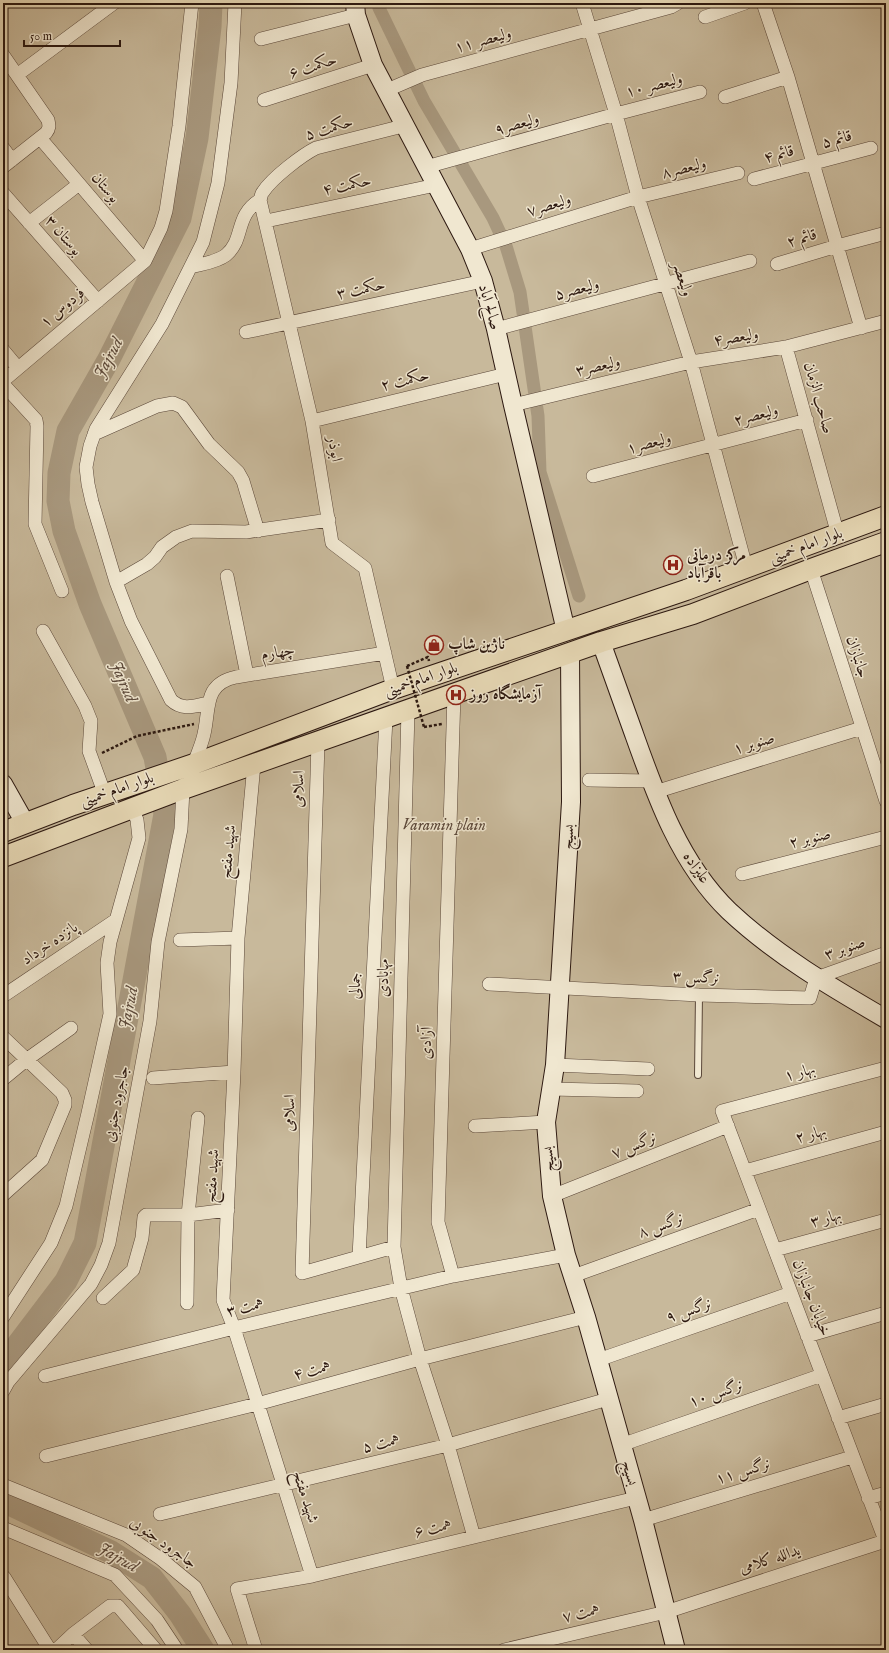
<svg xmlns="http://www.w3.org/2000/svg" width="889" height="1653" font-family="'IM FELL English',Amiri,serif">
  <style>
    .green { fill: #c8b99b; stroke: #7a6856 }
    .lines { fill: none; stroke-linecap: round; stroke-linejoin: round }
    .canal { stroke: #a8987e; stroke-width: 13 }
    .river { stroke: #a8987e; stroke-width: 23 }
    .lane-casing { stroke: #5b483a; stroke-width: 8 }
    .street-casing { stroke: #5b483a; stroke-width: 14 }
    .secondary-casing { stroke: #2c1810; stroke-width: 20 }
    .primary-casing { stroke: #2c1810; stroke-width: 22 }
    .path { stroke: #2c1810; stroke-width: 2.5; stroke-dasharray: 3 2; stroke-linecap: butt }
    .lane { stroke: #f0e7d0; stroke-width: 6 }
    .street { stroke: #f0e7d0; stroke-width: 13 }
    .secondary { stroke: #f0e7d0; stroke-width: 18 }
    .primary { stroke: #e8dab7; stroke-width: 20 }
    .path-bridge { stroke: #2c1810; stroke-width: 2.5; stroke-dasharray: 3 2; stroke-linecap: butt }
    .labels { text-anchor: middle; dominant-baseline: central; stroke-width: 3; stroke-linejoin: round; paint-order: stroke }
    .street-label { font-size: 16px; fill: #2c1810; stroke: #f0e7d0 }
    .poi-label { font-size: 16px; font-weight: bold; fill: #2c1810; stroke: #f0e7d0; text-anchor: start }
    .park-label { font-size: 16px; font-style: italic; fill: #5b483a; stroke: #f0e7d0 }
    .water-label { font-size: 17px; font-style: italic; fill: #5e4b3c; stroke: #f0e7d0 }
  </style>
  <rect width="100%" height="100%" fill="#e8dab7"/>
  <filter id="stains"><feTurbulence type="fractalNoise" baseFrequency=".005" numOctaves="4"/><feColorMatrix values="0 0 0 0 .2 0 0 0 0 .09 0 0 0 0 .02 0 0 0 .5 -.17"/></filter>
  <radialGradient id="worn" r=".72"><stop offset=".6" stop-color="#630" stop-opacity="0"/><stop offset="1" stop-color="#630" stop-opacity=".3"/></radialGradient>
  <path class="green" d="M3,3H886V1650H3Z"/>
  <g class="lines">
    <path class="canal" d="M379,3V8L424,101L493,218L506,246L520,292L538,416L540,472L579,596"/>
    <path class="river" d="M3,1364L66,1281L85,1243L165,814L155,757L90,604L64,531L58,501L59,473L68,431L109,359L180,218L197,138L210,27L211,3
      M3,1501L111,1552L152,1578L180,1614L203,1650"/>
    <defs>
      <path id="lane" d="M698,1075L699,995"/>
      <path id="street" d="M582,3L616,114L638,197L691,362L746,567
        M763,3L788,77L861,328
        M705,17L745,3
        M261,39L356,15
        M3,55L48,120C49,125 50,128 46,133L3,167
        M17,75L114,3
        M385,91L422,75L671,7L678,3
        M725,97L788,77
        M264,100L373,65
        M40,138L145,261
        M3,148L12,160
        M426,167L616,114L700,92
        M754,179L871,148
        M3,193L98,301
        M266,221L436,185
        M29,223L79,184
        M470,249L638,197L738,173
        M777,264L837,246L886,233
        M191,267C202,264 217,262 226,255C245,239 234,216 260,200
        M496,329L750,261
        M246,332L483,281
        M786,347L838,535
        M3,350L18,368
        M3,381L145,261L161,228L166,211L179,126L192,3
        M3,384L36,420L37,426L35,524L62,591
        M513,405L691,362L786,347L886,321
        M312,421L506,374
        M94,434L157,406L173,403L182,407L209,444L238,472L243,481L258,531
        M593,476L807,420
        M811,569L886,801
        M227,576L247,675
        M116,582L147,564L155,557L162,547L176,537L192,531L246,532L329,520
        M43,631L85,706L91,721L89,751L105,795
        M393,689L365,568L332,543L312,421L260,200C261,198 261,194 263,192C272,178 302,155 316,148L403,126
        M454,694L438,1222L453,1276L566,1255
        M208,703C194,706 183,711 171,700L131,621L116,582L92,502L88,484L86,467L90,446L96,429L162,324L203,242L218,183L231,83L235,3
        M318,742L302,1273L394,1247L401,1288L420,1359L448,1445L474,1537
        M194,764C197,754 202,744 204,734C210,709 203,684 236,677L385,653
        M254,764L238,938L234,1072L223,1300L234,1328L312,1576
        M589,780L650,781
        M655,792L862,728
        M742,874L886,837
        M180,940L238,938
        M489,984L699,995L810,998L816,978L886,953
        M3,996L116,920
        M3,1037L62,1093L65,1100V1105L42,1160L3,1195
        M555,1065L648,1069
        M886,1068L722,1111L886,1543
        M153,1078L234,1072
        M3,1079L26,1060L71,1028
        M551,1089L637,1091
        M475,1126L546,1122
        M745,1171L886,1132
        M552,1196L728,1126
        M394,1247L408,710
        M775,1250L886,1220
        M359,1257L386,718
        M573,1276L759,1209
        M103,1298L133,1270L142,1238L144,1217L146,1215H188L228,1210
        M187,1303L188,1215L198,1118
        M3,1317L51,1243L66,1206L88,1113L110,1014L107,963L110,942L139,838L137,820L132,807
        M807,1336L886,1313
        M598,1360L791,1293
        M45,1376L234,1328L453,1276
        M3,1391L8,1382L91,1284L101,1265L109,1243L150,1021L158,942L181,829L183,789
        M838,1418L886,1404
        M621,1445L822,1375
        M46,1456L257,1404L420,1359L586,1317
        M3,1485L126,1535L161,1559L195,1587L226,1646
        M868,1498L886,1493
        M160,1514L448,1445L608,1399
        M643,1520L852,1457
        M3,1528L115,1575L157,1620L177,1650
        M4,1577L50,1650
        M73,1634L87,1650
        M56,1650L73,1634L110,1606H118L156,1650
        M256,1650L237,1589L312,1576L636,1498
        M504,1650L666,1612L885,1541"/>
      <path id="secondary" d="M355,3L356,15L373,65L470,249L483,281L496,329L513,405L566,631
        M601,642C612,673 623,703 634,734C656,796 680,864 729,911C776,955 831,987 886,1019
        M570,653L571,802L555,1065L546,1122L552,1196L566,1255L586,1317L643,1520L676,1650
        M3,784L25,823"/>
      <path id="primary" d="M3,832L73,805L194,764L393,689L686,590L886,516
        M3,857L183,789L601,642L693,614L811,569L886,542"/>
    </defs>
    <use href="#lane" class="lane-casing"/>
    <use href="#street" class="street-casing"/>
    <use href="#secondary" class="secondary-casing"/>
    <use href="#primary" class="primary-casing"/>
    <path class="path" d="M407,666L428,657L429,661
      M424,727L442,724
      M102,753L137,736L194,724"/>
    <use href="#lane" class="lane"/>
    <use href="#street" class="street"/>
    <use href="#secondary" class="secondary"/>
    <use href="#primary" class="primary"/>
    <path class="path-bridge" d="M407,666L424,727"/>
  </g>
  <defs>
    <symbol id="hospital-ring" viewBox="-11 -11 22 22"><circle r="9.5" fill="#f0e7d0" stroke="#8f2418" stroke-width="1.5"/><path d="M-5-5h3v3.5h4V-5h3V5h-3V1.5h-4V5h-3Z" fill="#8f2418"/></symbol>
    <symbol id="shop-ring" viewBox="-11 -11 22 22"><circle r="9.5" fill="#f0e7d0" stroke="#8f2418" stroke-width="1.5"/><path d="M-5-2.5h2.3a2.7 3.5 0 0 1 5.4 0H5L5.5 6h-11ZM-1.5-2.5h3a1.5 2.3 0 0 0-3 0Z" fill="#8f2418"/></symbol>
  </defs>
  <g fill-rule="evenodd">
    <use href="#hospital-ring" x="662" y="554" width="22" height="22"/>
    <use href="#shop-ring" x="423" y="634" width="22" height="22"/>
    <use href="#hospital-ring" x="445" y="684" width="22" height="22"/>
  </g>
  <g class="labels">
    <g class="street-label">
      <text transform="translate(483 41) rotate(-15)">ولیعصر ۱۱</text>
      <text transform="translate(313 67) rotate(-18)">حکمت ۶</text>
      <text transform="translate(654 86) rotate(-14)">ولیعصر ۱۰</text>
      <text transform="translate(517 125) rotate(-16)">ولیعصر۹</text>
      <text transform="translate(329 129) rotate(-17)">حکمت ۵</text>
      <text transform="translate(837 140) rotate(-15)">قائم ۵</text>
      <text transform="translate(779 155) rotate(-15)">قائم ۴</text>
      <text transform="translate(684 169) rotate(-14)">ولیعصر۸</text>
      <text transform="translate(347 186) rotate(-12)">حکمت ۴</text>
      <text transform="translate(105 188) rotate(50)">بوستان</text>
      <text transform="translate(549 206) rotate(-17)">ولیعصر۷</text>
      <text transform="translate(63 236) rotate(49)">بوستان ۳</text>
      <text transform="translate(802 239) rotate(-17)">قائم ۲</text>
      <text transform="translate(682 279) rotate(72)">ولیعصر</text>
      <text transform="translate(361 290) rotate(-12)">حکمت ۳</text>
      <text transform="translate(577 290) rotate(-15)">ولیعصر۵</text>
      <text transform="translate(489 307) rotate(74)">صالح آباد</text>
      <text transform="translate(63 308) rotate(-40)">فردوس ۱</text>
      <text transform="translate(736 338) rotate(-9)">ولیعصر۴</text>
      <text transform="translate(598 367) rotate(-13)">ولیعصر۳</text>
      <text transform="translate(405 381) rotate(-13)">حکمت ۲</text>
      <text transform="translate(818 398) rotate(74)">صاحب الزمان</text>
      <text transform="translate(756 416) rotate(-15)">ولیعصر۲</text>
      <text transform="translate(649 444) rotate(-15)">ولیعصر۱</text>
      <text transform="translate(334 449) rotate(80)">ابوذر</text>
      <text transform="translate(806 546) rotate(-20)">بلوار امام خمینی</text>
      <text transform="translate(278 653) rotate(-9)">چهارم</text>
      <text transform="translate(857 657) rotate(72)">جانبازان</text>
      <text transform="translate(421 680) rotate(-19)">بلوار امام خمینی</text>
      <text transform="translate(754 744) rotate(-17)">صنوبر ۱</text>
      <text transform="translate(299 789) rotate(-88)">اسلامی</text>
      <text transform="translate(117 790) rotate(-19)">بلوار امام خمینی</text>
      <text transform="translate(569 837) rotate(-86)">بسیج</text>
      <text transform="translate(810 839) rotate(-14)">صنوبر ۲</text>
      <text transform="translate(229 852) rotate(-85)">شهید مفتح</text>
      <text transform="translate(696 868) rotate(55)">علیزاده</text>
      <text transform="translate(50 944) rotate(-34)">پانزده خرداد</text>
      <text transform="translate(845 949) rotate(-20)">صنوبر ۳</text>
      <text transform="translate(384 978) rotate(-89)">مهابادی</text>
      <text transform="translate(696 978) rotate(2)">نرگس ۳</text>
      <text transform="translate(356 986) rotate(-87)">جمالی</text>
      <text transform="translate(427 1043) rotate(-88)">آزادی</text>
      <text transform="translate(800 1073) rotate(-15)">بهار ۱</text>
      <text transform="translate(117 1104) rotate(-79)">جاجرود جنوبی</text>
      <text transform="translate(290 1113) rotate(-88)">اسلامی</text>
      <text transform="translate(811 1135) rotate(-15)">بهار ۲</text>
      <text transform="translate(634 1146) rotate(-22)">نرگس ۷</text>
      <text transform="translate(549 1159) rotate(-94)">بسیج</text>
      <text transform="translate(213 1176) rotate(-87)">شهید مفتح</text>
      <text transform="translate(826 1219) rotate(-15)">بهار ۳</text>
      <text transform="translate(661 1226) rotate(-20)">نرگس ۸</text>
      <text transform="translate(811 1298) rotate(69)">خیابان جانبازان</text>
      <text transform="translate(245 1308) rotate(-14)">همت ۳</text>
      <text transform="translate(689 1311) rotate(-19)">نرگس ۹</text>
      <text transform="translate(312 1371) rotate(-15)">همت ۴</text>
      <text transform="translate(716 1394) rotate(-19)">نرگس ۱۰</text>
      <text transform="translate(381 1444) rotate(-14)">همت ۵</text>
      <text transform="translate(743 1472) rotate(-17)">نرگس ۱۱</text>
      <text transform="translate(629 1473) rotate(74)">بسیج</text>
      <text transform="translate(305 1497) rotate(72)">شهید مفتح</text>
      <text transform="translate(433 1529) rotate(-13)">همت ۶</text>
      <text transform="translate(163 1543) rotate(35)">جاجرود جنوبی</text>
      <text transform="translate(770 1560) rotate(-18)">یدالله کلامی</text>
      <text transform="translate(581 1614) rotate(-13)">همت ۷</text>
    </g>
    <g class="poi-label">
      <text x="687" y="556">مرکز درمانی<tspan x="687" dy="18">باقرآباد</tspan></text>
      <text x="448" y="645">ناژین شاپ</text>
      <text x="470" y="695">آزمایشگاه روز</text>
    </g>
    <g class="park-label">
      <text x="444" y="826">Varamin plain</text>
    </g>
    <g class="water-label">
      <text transform="translate(109 358) rotate(-62)">Jajrud</text>
      <text transform="translate(123 682) rotate(67)">Jajrud</text>
      <text transform="translate(129 1008) rotate(-79)">Jajrud</text>
      <text transform="translate(118 1558) rotate(30)">Jajrud</text>
    </g>
  </g>
  <rect width="889" height="1653" fill="none" stroke="#e8dab7" stroke-width="16"/>
  <rect x="4" y="4" width="881" height="1645" fill="none" stroke="#2c1810" stroke-width="2"/>
  <rect x="8" y="8" width="873" height="1637" fill="none" stroke="#2c1810"/>
  <path d="M24 40v6h96v-6" fill="none" stroke="#2c1810" stroke-width="2"/>
  <text x="30" y="40" font-size="12" fill="#2c1810" stroke="#f0e7d0" stroke-width="3" paint-order="stroke">50 m</text>
  <rect width="100%" height="100%" filter="url(#stains)"/>
  <rect width="100%" height="100%" fill="url(#worn)"/>
</svg>
